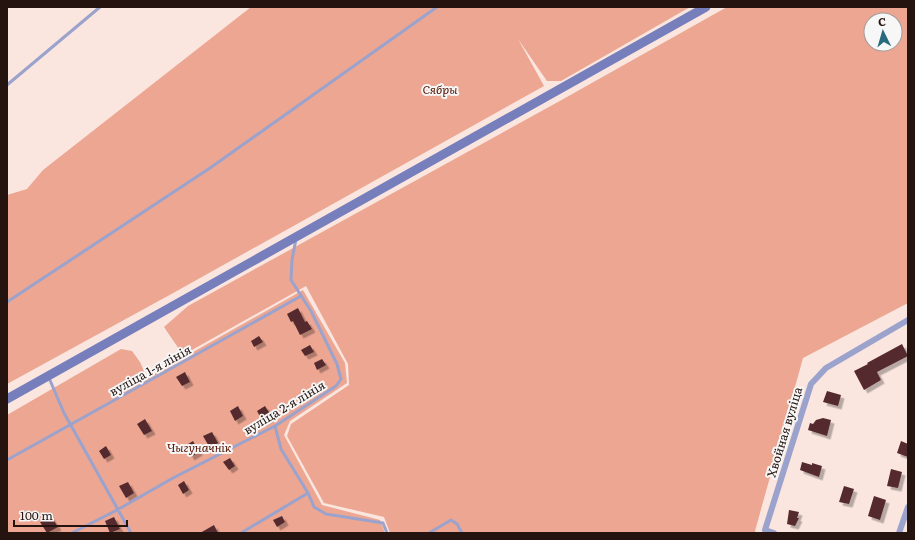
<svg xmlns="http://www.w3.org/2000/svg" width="915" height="540" font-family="Literata,serif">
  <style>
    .green { fill: #eca692; fill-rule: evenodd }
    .building { fill: #542b2d; filter: url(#shadow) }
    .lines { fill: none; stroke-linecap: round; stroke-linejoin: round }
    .lane { stroke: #9ba3cd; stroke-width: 3 }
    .street { stroke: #9ba3cd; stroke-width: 6 }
    .secondary { stroke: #767fbc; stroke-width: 9 }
    .labels { text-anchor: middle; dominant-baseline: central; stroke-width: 4; stroke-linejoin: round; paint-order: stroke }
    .park-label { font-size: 12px; font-style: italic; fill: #541200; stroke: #f7f7f7 }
    .street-label { font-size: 12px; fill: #24130e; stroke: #f7f7f7 }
  </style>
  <defs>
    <filter id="shadow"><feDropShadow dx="3.5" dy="3.5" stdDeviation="0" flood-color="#0004"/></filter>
  </defs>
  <rect width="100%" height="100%" fill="#fae5df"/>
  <path class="green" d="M251,7H690L561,81H547L518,39L544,86L175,292L7,384V195L27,189L43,170Z
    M727,7H908V303L803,358L755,531L756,533H390L384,517L324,503L287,436L291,424L349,385L348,364L306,286L183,355L164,327L188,306L558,102ZM871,20H895V44H871Z
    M303,290L345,363L347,383L290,421L284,435L322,505L380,520L385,533H7V415L121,349L132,351L140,362L147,378Z"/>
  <path class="building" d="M298,308L305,322L307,321L312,329L300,335L293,321L291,322L287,314Z
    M259,336L263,342L254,347L251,341Z
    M902,344L908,356L877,372L881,380L864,390L854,371L868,364L867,363Z
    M310,345L314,352L305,356L301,350Z
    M322,359L326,365L317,370L314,363Z
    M185,372L190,382L182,386L176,377Z
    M827,391L841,395L838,406L823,402Z
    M238,406L243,416L235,421L230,411Z
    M265,406L272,417L263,422L257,411Z
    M823,418L831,420L827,436L808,430L810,423L813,424L816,420Z
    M145,419L152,431L144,435L137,424Z
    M212,432L218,443L210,448L203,436Z
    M193,441L199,452L191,457L185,446Z
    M901,441L908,444V457L897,453Z
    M106,446L111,455L104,459L99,451Z
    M230,458L235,466L229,470L223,462Z
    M802,462L812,465V463L822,466L819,477L800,470Z
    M891,469L902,472L898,488L887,486Z
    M184,481L189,490L183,494L178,485Z
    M128,482L134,493L126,498L119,486Z
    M844,486L854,489L849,504L839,502Z
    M874,496L886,500L880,520L868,516Z
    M789,510L799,512L797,518H799L795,526L787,524Z
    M50,515L58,527L47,533L40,522Z
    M282,516L285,522L277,527L273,520Z
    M114,517L120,529L110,533L105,521Z
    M214,525L218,533H200Z"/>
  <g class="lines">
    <path class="lane" d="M7,85L100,7
      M7,302L210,168L437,7
      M49,378L64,413L131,533
      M275,426L281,449L308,493L314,507L326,514L383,523L387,533
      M7,460L301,296
      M72,533L117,510L173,478L275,426L336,386L341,379L337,364L311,311L291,280L292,260L296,239
      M241,533L308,493
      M429,533L451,520L457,524L462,533"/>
    <path class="street" d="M774,533L765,530L811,384L826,368L908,320
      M899,533L908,507"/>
    <path class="secondary" d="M7,399L706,7"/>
  </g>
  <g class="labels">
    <g class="park-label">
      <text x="440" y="89">Сябры</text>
      <text x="199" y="447">Чыгуначнік</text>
    </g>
    <g class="street-label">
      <text transform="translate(150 370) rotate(-29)">вуліца 1-я лінія</text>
      <text transform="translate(284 407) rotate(-31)">вуліца 2-я лінія</text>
      <text transform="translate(784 432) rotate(-73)">Хвойная вуліца</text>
    </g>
  </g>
  <rect width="915" height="540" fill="none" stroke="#24130e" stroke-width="16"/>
  <g transform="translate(883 32) rotate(355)"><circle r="19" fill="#f7f7f7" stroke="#a39c9a"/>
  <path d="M0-3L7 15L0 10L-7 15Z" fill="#276b7c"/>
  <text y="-6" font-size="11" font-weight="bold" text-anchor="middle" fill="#24130e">С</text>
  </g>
  <path d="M14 520v6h113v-6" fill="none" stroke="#24130e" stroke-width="2"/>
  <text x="20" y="520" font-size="12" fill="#24130e" stroke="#f7f7f7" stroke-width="3" paint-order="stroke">100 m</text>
</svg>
